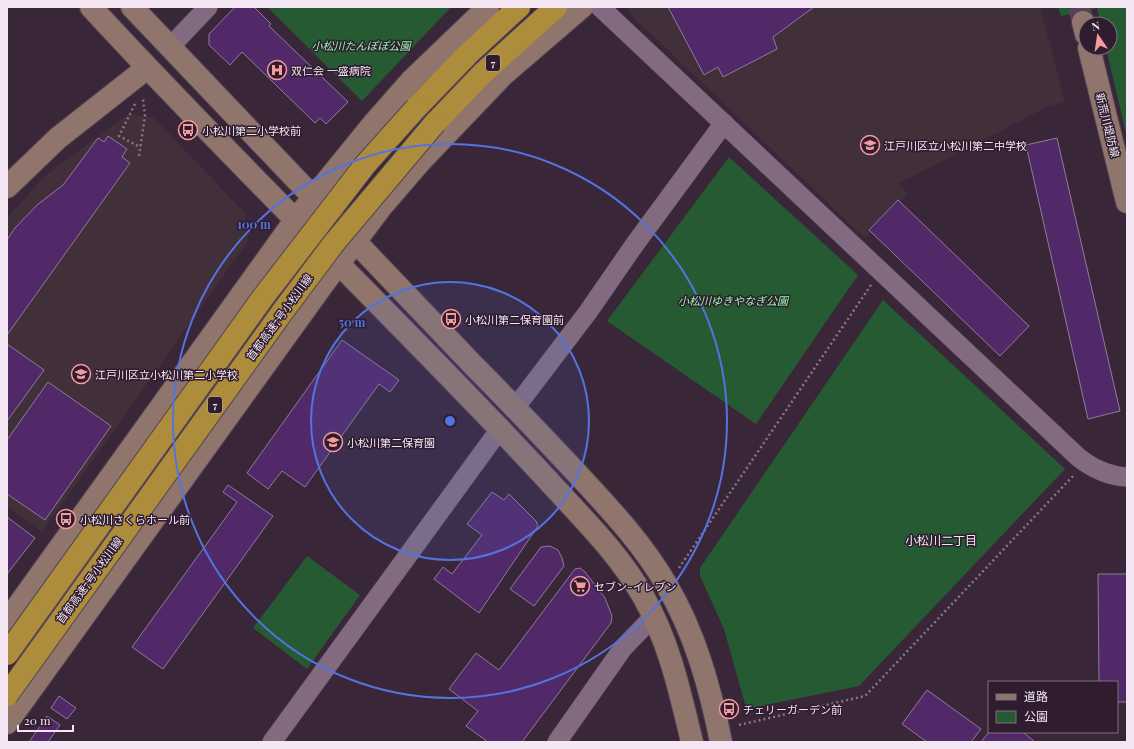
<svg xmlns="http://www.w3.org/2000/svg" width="1134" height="749" font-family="'Playfair Display','Noto Sans JP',serif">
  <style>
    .education { fill: #41303a }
    .green { fill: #255a33 }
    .building { fill: #512969; stroke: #8d7d98 }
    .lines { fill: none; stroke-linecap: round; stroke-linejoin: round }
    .secondary-tunnel { stroke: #564355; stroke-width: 22; stroke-dasharray: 22 11; stroke-linecap: butt }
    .street-casing { stroke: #534353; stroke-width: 20 }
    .secondary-casing { stroke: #534353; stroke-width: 24 }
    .highway-casing { stroke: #534353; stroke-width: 24 }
    .path { stroke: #877686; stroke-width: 2.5; stroke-dasharray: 2 3; stroke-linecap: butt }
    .street { stroke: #826b81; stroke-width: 19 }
    .secondary { stroke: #8f756c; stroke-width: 22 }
    .highway { stroke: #ad8c3b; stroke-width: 22 }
    .highway-bridge-casing { stroke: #534353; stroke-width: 24; stroke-linecap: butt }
    .highway-bridge { stroke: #ad8c3b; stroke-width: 22 }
    .ring { fill: none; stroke: #5374df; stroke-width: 2 }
    .labels { text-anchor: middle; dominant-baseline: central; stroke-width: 3; stroke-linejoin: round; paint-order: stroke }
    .shield { fill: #2f1d2f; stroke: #b9aab8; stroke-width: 1 }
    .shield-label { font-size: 10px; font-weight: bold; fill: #f4e7f3 }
    .park-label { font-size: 11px; font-style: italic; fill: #95f8ab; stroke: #2f1d2f }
    .poi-label { font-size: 11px; fill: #f4e7f3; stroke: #2f1d2f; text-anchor: start }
    .street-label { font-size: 11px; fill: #f4e7f3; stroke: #2f1d2f }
    .neighbourhood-label { font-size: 12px; fill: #f4e7f3; stroke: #2f1d2f }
    .centre { fill: #5374df; stroke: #2f1d2f; stroke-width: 2 }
    .ring-label { font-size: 12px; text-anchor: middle; font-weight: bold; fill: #5374df; stroke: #2f1d2f; stroke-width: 3; stroke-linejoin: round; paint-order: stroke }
  </style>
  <rect width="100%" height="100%" fill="#3a2639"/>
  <path class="education" d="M629,7H1040L1065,102L1049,106L898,184L908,193L865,238L628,12Z
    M128,114L154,118L245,213L248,241L42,532L7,506V218L45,176Z"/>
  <path class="green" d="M267,7H451L362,101Z
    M1058,7H1127V138L1106,48H1110V24H1101L1097,8L1061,16Z
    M729,157L858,275L756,424L607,321Z
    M883,300L1065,469L859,686L751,708L745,704L724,629L700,576V568Z
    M307,556L360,595L307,669L253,628Z"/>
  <path class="building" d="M235,7H254L271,24L269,26L348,102L326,124L320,118L315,123L242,52L230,65L209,45V34Z
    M668,7H814L773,37L777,49L723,77L718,67L704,75Z
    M108,136L127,149L122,157L130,163L7,335V240L15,228L37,205L63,185L98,138L104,142Z
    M1057,138L1120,411L1088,419L1026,145Z
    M898,200L1029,326L1000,356L869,230Z
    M342,340L399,380L390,392L379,384L305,487L282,471L268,489L247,473Z
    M7,344L44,370L7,421Z
    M48,382L111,426L45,520L7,494V440Z
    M228,485L273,516L163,669L132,647L237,502L223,492Z
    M492,492L504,500L509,494L536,521L538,526L479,613L434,579L443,567L452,574L482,535L467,524Z
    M7,517L35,538L7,574Z
    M550,546L558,550L562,558L564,566L534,606L510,589L541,547Z
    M580,568L585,572L605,598L612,616L611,623L522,742H488L466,726L478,711L449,689L476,653L499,670L575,569Z
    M1098,574H1127V702H1117V682H1099Z
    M927,690L981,729L971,742H927L902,724Z
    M59,696L76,708L67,719L51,708Z
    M47,716L60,725L48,742H29Z
    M989,732H1023L1035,742H981Z"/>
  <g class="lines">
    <path class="secondary-tunnel" d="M1079,7L1083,22"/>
    <defs>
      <path id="street" d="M600,7L1078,457C1093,469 1108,476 1127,477
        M170,47L208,7
        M515,408L588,312L635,244L724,123
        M272,742L500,429
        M557,742L623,648L654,616"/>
      <path id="secondary" d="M91,7C213,140 343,266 468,396C502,431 535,466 568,502C595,531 623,561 643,596C669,641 680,692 692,742
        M132,7C245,127 359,246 473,365C507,399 540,434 573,469C607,506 641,541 666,584C695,633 710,687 721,742
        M1083,22L1086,34
        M1089,48L1127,202
        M7,187L58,138L147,68
        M7,621L296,219L374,123L411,81L488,7
        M7,723L324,283L382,206L419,163L503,75L582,7"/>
      <path id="highway" d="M416,108L467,55L519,7
        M435,123L482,74L556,7"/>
    </defs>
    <use href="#street" class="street-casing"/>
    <use href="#secondary" class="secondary-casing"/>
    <use href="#highway" class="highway-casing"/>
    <path class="path" d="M135,104L119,136L140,147
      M139,156L145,116L143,99
      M679,568L871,285
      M739,725L865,696L1073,476"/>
    <use href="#street" class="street"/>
    <use href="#secondary" class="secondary"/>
    <use href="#highway" class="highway"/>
    <defs>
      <path id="highway-bridge" d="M7,654L264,296L365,165L416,108
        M7,695L283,311L334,243L435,123"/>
    </defs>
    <use href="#highway-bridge" class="highway-bridge-casing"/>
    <use href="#highway-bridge" class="highway-bridge"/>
  </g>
  <circle cx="450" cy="421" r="139" fill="#5374df" fill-opacity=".12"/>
  <g class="ring">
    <circle cx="450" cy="421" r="139"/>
    <circle cx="450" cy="421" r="277"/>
  </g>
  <defs>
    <symbol id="hospital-ring" viewBox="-11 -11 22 22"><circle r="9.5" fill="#2f1d2f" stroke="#f59b9e" stroke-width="1.5"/><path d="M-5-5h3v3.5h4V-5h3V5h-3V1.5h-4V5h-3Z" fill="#f59b9e"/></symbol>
    <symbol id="bus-ring" viewBox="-11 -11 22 22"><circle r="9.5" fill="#2f1d2f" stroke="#f59b9e" stroke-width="1.5"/><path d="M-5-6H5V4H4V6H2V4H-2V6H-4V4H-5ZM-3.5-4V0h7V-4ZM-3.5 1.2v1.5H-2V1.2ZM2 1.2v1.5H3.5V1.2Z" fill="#f59b9e"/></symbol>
    <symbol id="school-ring" viewBox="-11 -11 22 22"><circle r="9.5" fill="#2f1d2f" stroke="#f59b9e" stroke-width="1.5"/><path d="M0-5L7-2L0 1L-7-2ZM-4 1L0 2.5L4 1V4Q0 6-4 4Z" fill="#f59b9e"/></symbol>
    <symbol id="supermarket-ring" viewBox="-11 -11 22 22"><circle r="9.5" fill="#2f1d2f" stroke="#f59b9e" stroke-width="1.5"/><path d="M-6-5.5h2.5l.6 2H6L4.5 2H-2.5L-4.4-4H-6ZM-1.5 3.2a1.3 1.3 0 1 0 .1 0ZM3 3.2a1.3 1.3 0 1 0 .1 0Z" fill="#f59b9e"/></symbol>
  </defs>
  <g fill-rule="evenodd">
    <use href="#hospital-ring" x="266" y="59" width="22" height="22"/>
    <use href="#bus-ring" x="177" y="119" width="22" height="22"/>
    <use href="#school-ring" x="859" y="134" width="22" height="22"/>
    <use href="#bus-ring" x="440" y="308" width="22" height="22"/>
    <use href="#school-ring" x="70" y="363" width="22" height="22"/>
    <use href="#school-ring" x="322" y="431" width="22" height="22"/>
    <use href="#bus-ring" x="55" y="508" width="22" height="22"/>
    <use href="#supermarket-ring" x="569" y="575" width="22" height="22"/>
    <use href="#bus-ring" x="718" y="698" width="22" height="22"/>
  </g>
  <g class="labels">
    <g class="shield">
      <rect x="486" y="55" width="14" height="16" rx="3"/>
      <rect x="208" y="397" width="14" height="16" rx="3"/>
    </g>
    <g class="shield-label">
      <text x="493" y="63">7</text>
      <text x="215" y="405">7</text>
    </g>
    <g class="park-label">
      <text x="361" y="45">小松川たんぽぽ公園</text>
      <text x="733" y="300">小松川ゆきやなぎ公園</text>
    </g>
    <g class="poi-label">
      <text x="291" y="70">双仁会 一盛病院</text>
      <text x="202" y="130">小松川第二小学校前</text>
      <text x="884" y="145">江戸川区立小松川第二中学校</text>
      <text x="465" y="319">小松川第二保育園前</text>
      <text x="95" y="374">江戸川区立小松川第二小学校</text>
      <text x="347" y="442">小松川第二保育園</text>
      <text x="80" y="519">小松川さくらホール前</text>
      <text x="594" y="586">セブン-イレブン</text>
      <text x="743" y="709">チェリーガーデン前</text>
    </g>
    <g class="street-label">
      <text transform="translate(1108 125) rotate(76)">新荒川堤防線</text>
      <text transform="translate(279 317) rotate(-54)">首都高速7号小松川線</text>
      <text transform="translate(89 580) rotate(-54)">首都高速7号小松川線</text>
    </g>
    <g class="neighbourhood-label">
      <text x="941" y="540">小松川二丁目</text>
    </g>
  </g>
  <circle cx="450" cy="421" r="6" class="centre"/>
  <g class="ring-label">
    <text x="254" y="229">100 m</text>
    <text x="352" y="327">50 m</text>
  </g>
  <rect width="1134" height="749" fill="none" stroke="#f4e7f3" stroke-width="16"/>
  <rect x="988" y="681" width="130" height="52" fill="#2f1d2f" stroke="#7e6e7d"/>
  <rect x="996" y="694" width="20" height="6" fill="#8f756c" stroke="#7e6e7d"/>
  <text x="1024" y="701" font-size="12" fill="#f4e7f3">道路</text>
  <rect x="996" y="711" width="20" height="12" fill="#255a33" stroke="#7e6e7d"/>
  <text x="1024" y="721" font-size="12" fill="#f4e7f3">公園</text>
  <g transform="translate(1098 36) rotate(347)"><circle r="19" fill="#2f1d2f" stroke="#7e6e7d"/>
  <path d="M0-3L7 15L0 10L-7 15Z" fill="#f59b9e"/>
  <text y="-6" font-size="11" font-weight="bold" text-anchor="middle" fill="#f4e7f3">N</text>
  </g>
  <path d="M18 725v6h55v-6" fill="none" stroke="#f4e7f3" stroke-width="2"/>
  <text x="24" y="725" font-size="12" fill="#f4e7f3" stroke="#2f1d2f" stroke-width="3" paint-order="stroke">20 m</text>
</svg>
